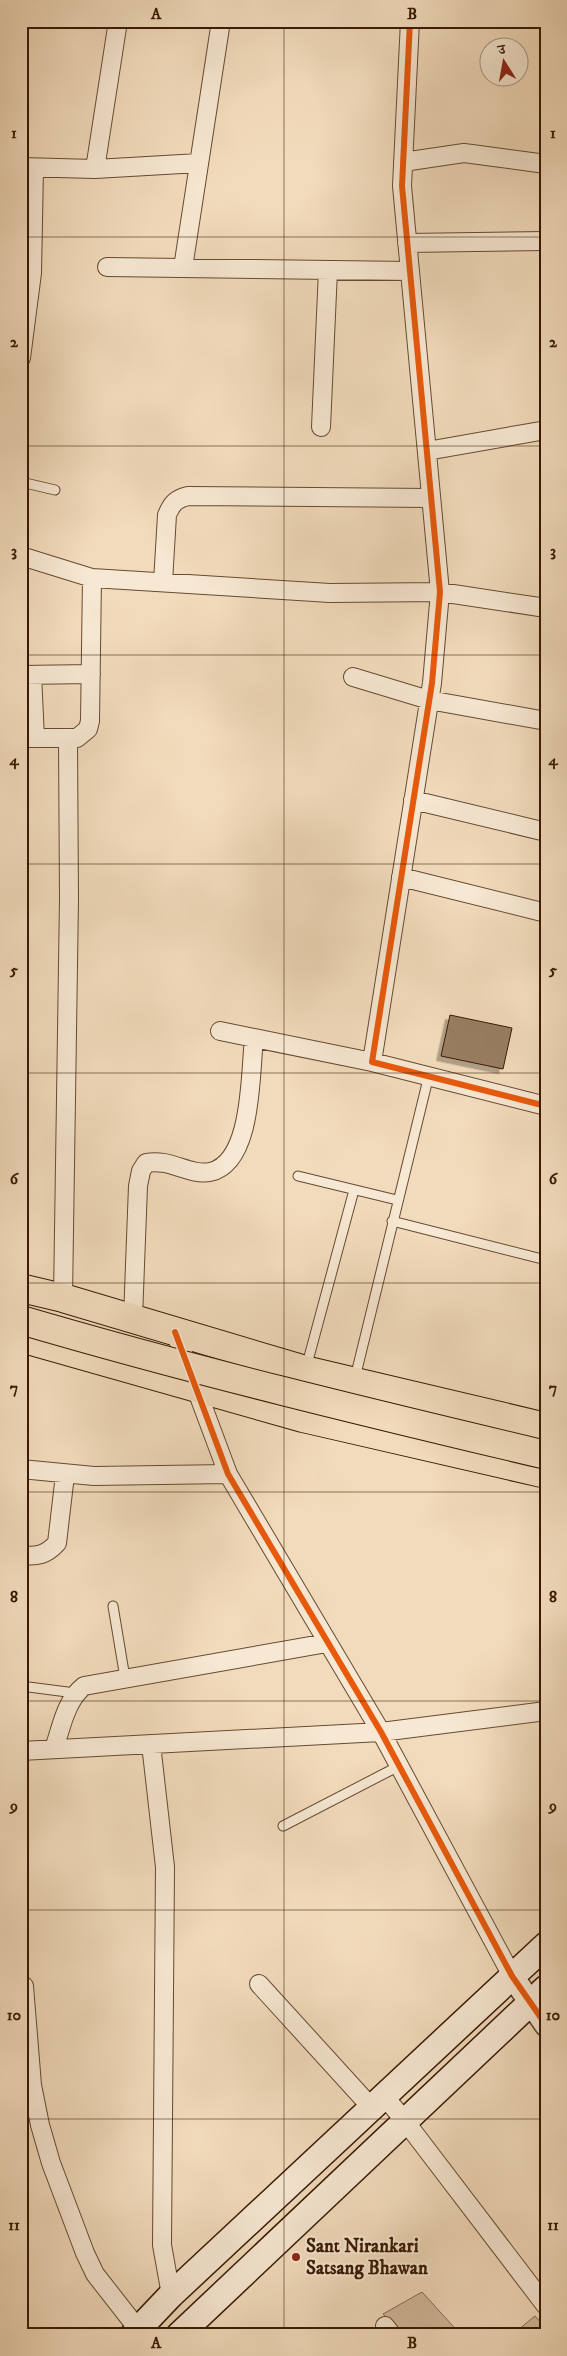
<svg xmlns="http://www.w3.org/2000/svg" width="567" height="2356" font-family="'IM FELL DW Pica','Noto Serif Devanagari',serif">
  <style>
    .green { fill: #d2ba9d; stroke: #856a50 }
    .building { fill: #997e63; stroke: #381903; filter: url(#shadow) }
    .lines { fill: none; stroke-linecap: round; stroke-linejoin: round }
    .service-casing { stroke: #664a31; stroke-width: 11 }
    .minor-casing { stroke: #664a31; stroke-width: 20 }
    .tertiary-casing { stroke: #664a31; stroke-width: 25 }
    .secondary-casing { stroke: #381903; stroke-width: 28 }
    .primary-casing { stroke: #381903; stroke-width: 30 }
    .service { stroke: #f7e8d3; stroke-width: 9 }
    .minor { stroke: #f7e8d3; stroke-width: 18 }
    .tertiary { stroke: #f7e8d3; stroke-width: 22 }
    .secondary { stroke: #f7e8d3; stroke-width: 25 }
    .primary { stroke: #f2dbbc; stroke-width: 28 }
    .primary-bridge-casing { stroke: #381903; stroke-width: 30; stroke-linecap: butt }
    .primary-bridge { stroke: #f2dbbc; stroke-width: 28 }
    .cycleway-casing { stroke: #f7e8d3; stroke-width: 9 }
    .cycleway { stroke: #e8590c; stroke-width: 6 }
    .grid { fill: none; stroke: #381903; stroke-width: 1; stroke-opacity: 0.55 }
    .poi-dot { fill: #8f2418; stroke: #f7e8d3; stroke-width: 2 }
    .labels { text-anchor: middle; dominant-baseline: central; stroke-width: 4; stroke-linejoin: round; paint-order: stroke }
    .poi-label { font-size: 19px; font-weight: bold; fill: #381903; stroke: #f7e8d3; text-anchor: start }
    .neatline { fill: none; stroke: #381903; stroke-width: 2 }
    .grid-label { font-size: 16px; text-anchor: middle; font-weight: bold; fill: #381903 }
  </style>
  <defs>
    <filter id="shadow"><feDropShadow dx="-4.5" dy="4.5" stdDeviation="0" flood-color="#0004"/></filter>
  </defs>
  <rect width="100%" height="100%" fill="#f2dbbc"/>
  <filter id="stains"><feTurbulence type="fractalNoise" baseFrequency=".004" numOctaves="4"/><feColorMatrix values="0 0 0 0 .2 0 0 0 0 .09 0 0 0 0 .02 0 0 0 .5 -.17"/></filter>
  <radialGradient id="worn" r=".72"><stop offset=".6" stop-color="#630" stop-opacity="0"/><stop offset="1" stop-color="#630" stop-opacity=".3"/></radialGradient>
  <path class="green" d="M422,2292L461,2335H402L383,2314Z
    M535,2316L546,2328V2335H512Z"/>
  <path class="building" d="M450,1015L512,1028L503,1069L441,1056Z"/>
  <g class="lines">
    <defs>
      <path id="service" d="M21,482L55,490
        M298,1176L397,1200
        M392,1221L546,1260
        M306,1368L354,1190
        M355,1378L429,1075
        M113,1606L125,1678
        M21,1686L75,1693
        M283,1826L399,1766"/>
      <path id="minor" d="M410,21L402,186L440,592L432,683L372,1062L546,1106
        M403,162L464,153L546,164
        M21,167L95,169L199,163
        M95,169L118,21
        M407,243L546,241
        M107,267L410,271
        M183,268L221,21
        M21,358L32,273L34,168
        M321,427L328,270
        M427,451L546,430
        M21,556L92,578L330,593L440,592L546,608
        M163,582L167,515C172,503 176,499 188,496L431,498
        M21,675L91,674
        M32,675L35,738
        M353,677L429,700L546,721
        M21,738H77L88,729L90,721L92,578
        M413,800L546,832
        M401,877L546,913
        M220,1031L372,1062
        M63,1298L69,899L68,739
        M133,1318L138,1186L141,1171L146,1163C170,1158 189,1176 210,1172C253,1163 250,1073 254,1038
        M175,1332L228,1474L381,1732L512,1976
        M21,1469L94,1476L228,1474
        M21,1555C37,1557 46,1555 57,1543L65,1475
        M151,1744L165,1867L162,2245L171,2295
        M54,1749C61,1728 66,1700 84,1686L327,1643
        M21,1751L381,1732L546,1711
        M259,1984L371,2107
        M24,1986L32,2085L40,2125L51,2163L85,2253L95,2274L138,2329
        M384,2096L405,2121L546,2306
        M385,2326L392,2335"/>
      <path id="tertiary" d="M512,1976L546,2025"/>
      <path id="secondary" d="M133,2335L171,2295L546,1945
        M179,2335L546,1988"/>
      <path id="primary" d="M21,1288L63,1298L305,1370L546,1427
        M21,1338L303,1418L546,1474"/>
    </defs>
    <use href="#service" class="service-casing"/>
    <use href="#minor" class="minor-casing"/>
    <use href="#tertiary" class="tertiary-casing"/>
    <use href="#secondary" class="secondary-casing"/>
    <use href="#primary" class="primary-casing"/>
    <use href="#service" class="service"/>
    <use href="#minor" class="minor"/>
    <use href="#tertiary" class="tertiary"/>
    <use href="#secondary" class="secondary"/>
    <use href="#primary" class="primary"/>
    <defs>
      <path id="primary-bridge" d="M21,1320C195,1371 369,1413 546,1455"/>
    </defs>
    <use href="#primary-bridge" class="primary-bridge-casing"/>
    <use href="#primary-bridge" class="primary-bridge"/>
    <defs>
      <path id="cycleway" d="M410,21L402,186L440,592L432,683L372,1062L546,1106
        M175,1332L228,1474L381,1732L512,1976L546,2025"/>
    </defs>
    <use href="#cycleway" class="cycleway-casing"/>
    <use href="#cycleway" class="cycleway"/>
  </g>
  <path class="grid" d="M284,21V2335M21,237H546M21,446H546M21,655H546M21,864H546M21,1073H546M21,1283H546M21,1492H546M21,1701H546M21,1910H546M21,2119H546"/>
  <circle class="poi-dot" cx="296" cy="2257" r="5"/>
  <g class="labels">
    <g class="poi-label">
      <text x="306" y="2246">Sant Nirankari<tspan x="306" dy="22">Satsang Bhawan</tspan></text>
    </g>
  </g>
  <rect width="567" height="2356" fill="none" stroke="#f2dbbc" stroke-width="55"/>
  <g transform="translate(504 62) rotate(349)"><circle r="24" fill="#f7e8d3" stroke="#ab9580"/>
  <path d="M0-4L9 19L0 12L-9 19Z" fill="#8f2418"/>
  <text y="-8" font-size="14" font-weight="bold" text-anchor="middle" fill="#381903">उ</text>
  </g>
  <rect x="28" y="28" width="512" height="2300" class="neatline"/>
  <g class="grid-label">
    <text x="156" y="19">A</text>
    <text x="412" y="19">B</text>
    <text x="14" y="138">1</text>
    <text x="553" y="138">1</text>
    <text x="14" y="347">2</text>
    <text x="553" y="347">2</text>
    <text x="14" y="556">3</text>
    <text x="553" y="556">3</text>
    <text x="14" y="765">4</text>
    <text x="553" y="765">4</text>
    <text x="14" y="975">5</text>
    <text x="553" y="975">5</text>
    <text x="14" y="1184">6</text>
    <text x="553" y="1184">6</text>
    <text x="14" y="1393">7</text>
    <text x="553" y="1393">7</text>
    <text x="14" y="1602">8</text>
    <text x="553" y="1602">8</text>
    <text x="14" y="1811">9</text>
    <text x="553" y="1811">9</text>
    <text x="14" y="2020">10</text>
    <text x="553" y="2020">10</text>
    <text x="14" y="2230">11</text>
    <text x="553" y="2230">11</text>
    <text x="156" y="2348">A</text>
    <text x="412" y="2348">B</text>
  </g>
  <rect width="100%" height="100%" filter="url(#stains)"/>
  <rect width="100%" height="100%" fill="url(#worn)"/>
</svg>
